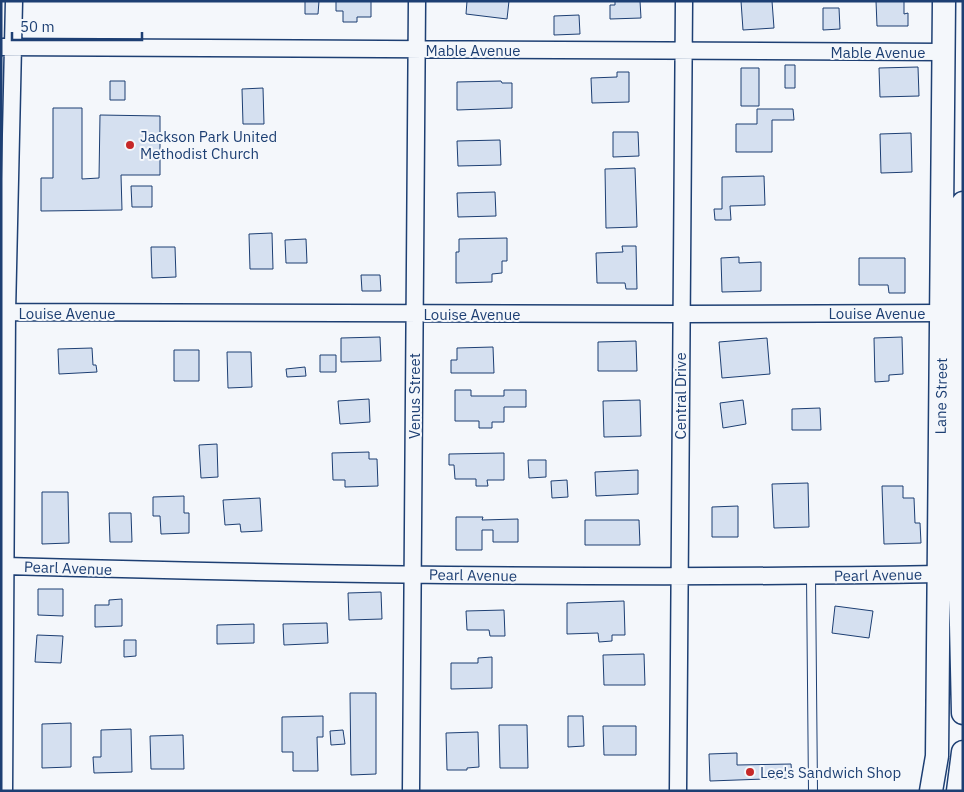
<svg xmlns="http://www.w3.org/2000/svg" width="964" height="792" font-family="'IBM Plex Sans',sans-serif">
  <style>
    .building { fill: #d5e0f0; stroke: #1d3f73 }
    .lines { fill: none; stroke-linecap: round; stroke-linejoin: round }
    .service-casing { stroke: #1d3f73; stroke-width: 10 }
    .minor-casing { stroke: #1d3f73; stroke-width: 19 }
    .secondary-casing { stroke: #1d3f73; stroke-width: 25 }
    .service { stroke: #f4f7fb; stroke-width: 8 }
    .minor { stroke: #f4f7fb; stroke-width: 16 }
    .secondary { stroke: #f4f7fb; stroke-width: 22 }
    .poi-dot { fill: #c62828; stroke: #f4f7fb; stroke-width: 2 }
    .labels { text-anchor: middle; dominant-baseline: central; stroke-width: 4; stroke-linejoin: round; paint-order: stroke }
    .street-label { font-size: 15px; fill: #1d3f73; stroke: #f4f7fb }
    .poi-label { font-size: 15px; fill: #1d3f73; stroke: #f4f7fb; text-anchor: start }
  </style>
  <rect width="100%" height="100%" fill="#f4f7fb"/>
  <path class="building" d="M305,1H319L318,14H305Z
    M336,1H371V17H357V22H343V11H336Z
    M467,1H509L507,19L466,14Z
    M615,1H640L641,18L610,19V5H615Z
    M741,1H772L774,28L743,30Z
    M876,1H904V14L908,13V26H877Z
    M823,8H839L840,29L823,30Z
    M579,15L580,34L554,35V16Z
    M785,65H795V88H785Z
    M918,67L919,96L880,97L879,68Z
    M741,68H759V106H741Z
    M617,72H629V102L592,103L591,78L617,77Z
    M110,81H125V100H110Z
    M501,81L502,83H512V108L457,110V82Z
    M263,88L264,124H243L242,89Z
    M53,108H82V179L99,178L100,115L160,116V175H121L122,210L41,211V178H53Z
    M757,109H793L794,120H772V152H736V124H757Z
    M613,132H638L639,156L613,157Z
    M911,133L912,172L881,173L880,134Z
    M500,140L501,165L458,166L457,141Z
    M635,168L637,227L606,228L605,169Z
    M764,176L765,205L730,206L731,220H715L714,209H722V177Z
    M131,186H152V207H132Z
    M495,192L496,216L458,217L457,193Z
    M272,233L273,269H250L249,234Z
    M507,238V261H502V273L492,274V282L456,283V252H459V239Z
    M306,239L307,263H286L285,240Z
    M622,246H636L637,289H626L625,283H597L596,253L623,252Z
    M151,247H175L176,277L152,278Z
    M739,257V263L761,262V291L722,292L721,258Z
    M859,258H905V293H889L888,285H859Z
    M361,275H380L381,291H362Z
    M380,337L381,361L341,362V338Z
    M902,337L903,374L889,375V381L875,382L874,338Z
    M767,338L770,374L722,378L719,342Z
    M636,341L637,371H598V342Z
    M493,347L494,373H451V360H457V348Z
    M92,348L93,365H96L97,372L59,374L58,349Z
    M174,350H199V381H174Z
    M227,352H251L252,387L228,388Z
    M320,355H336V372H320Z
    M305,367L306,376L287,377L286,369Z
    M455,390H471V396H504V390H526V407H504V422H492V428H479V421H455Z
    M369,399L370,422L340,424L338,401Z
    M640,400L641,436L604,437L603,401Z
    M743,400L746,424L723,428L720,403Z
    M820,408L821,430H792V409Z
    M217,444L218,477L201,478L199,445Z
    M369,452V459H377L378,486L345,487V480H333L332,453Z
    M504,453V480H487L488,486H476V479H455L454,465H449V454Z
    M528,460H546V477L529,478Z
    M638,470V494L596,496L595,472Z
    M567,480L568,497L552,498L551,481Z
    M808,483L809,527L774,528L772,484Z
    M882,486H903V498H914L915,523H920L921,543L884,544Z
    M42,492H68L69,543L42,544Z
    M184,496V513H189V533L161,534L160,516H153V497Z
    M260,498L262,531L241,532L240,524L225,525L223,500Z
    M738,506V537H712V507Z
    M109,513H131L132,542H110Z
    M456,517H483L482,520L518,519V542H493V530H482V550H456Z
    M585,520H639L640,545H585Z
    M38,589H63V616L38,615Z
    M381,592L382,619L349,620L348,593Z
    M122,599V626L95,627V605H109V600Z
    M624,601L625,635H612V641L599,642L598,633L567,634V603Z
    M835,606L873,611L869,638L832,633Z
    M504,610L505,636H490L489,630H467L466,611Z
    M327,623L328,643L284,645L283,624Z
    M254,624V643L217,644V625Z
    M37,635L63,636L61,663L35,662Z
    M124,640H136V656L124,657Z
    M644,654L645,685H604L603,655Z
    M492,657V688L451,689V663H478V658Z
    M350,693H376V774L351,775Z
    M323,716V737H317L318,771H293V752H282V717Z
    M568,716H583L584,746L568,747Z
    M71,723V767L42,768V724Z
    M499,725H527L528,768H500Z
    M603,726H636V755H604Z
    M131,729L132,772L94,773L93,757H101V730Z
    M343,730L345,744L331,745L330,731Z
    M478,732L479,767L467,768V770H447L446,733Z
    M183,735L184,769H151L150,736Z
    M737,753V765L791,764L792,778L710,781L709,754Z"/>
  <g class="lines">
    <defs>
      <path id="service" d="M811,576L813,791"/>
      <path id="minor" d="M1,47L944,52
        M1,312L681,314L942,313
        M6,566C317,575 628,579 939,574
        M4,791L7,313L14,1
        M411,791L417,1
        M678,791L684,1"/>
      <path id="secondary" d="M963,203L960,580L963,713
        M931,791L937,756L944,1
        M958,791L963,752"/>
    </defs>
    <use href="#service" class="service-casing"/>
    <use href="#minor" class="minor-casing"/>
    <use href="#secondary" class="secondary-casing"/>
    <use href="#service" class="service"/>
    <use href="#minor" class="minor"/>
    <use href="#secondary" class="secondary"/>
  </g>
  <g class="poi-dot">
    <circle cx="130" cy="145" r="5"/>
    <circle cx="750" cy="772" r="5"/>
  </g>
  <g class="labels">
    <g class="street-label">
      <text x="473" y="50">Mable Avenue</text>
      <text x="878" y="52">Mable Avenue</text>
      <text x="67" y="313">Louise Avenue</text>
      <text x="877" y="313">Louise Avenue</text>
      <text x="472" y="314">Louise Avenue</text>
      <text transform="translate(414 396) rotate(-90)">Venus Street</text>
      <text transform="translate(680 396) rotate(-90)">Central Drive</text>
      <text transform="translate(941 396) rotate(-89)">Lane Street</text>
      <text transform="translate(68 568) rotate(2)">Pearl Avenue</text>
      <text transform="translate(473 575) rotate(1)">Pearl Avenue</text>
      <text transform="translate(878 575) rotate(-1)">Pearl Avenue</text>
    </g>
    <g class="poi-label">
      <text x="140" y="136">Jackson Park United<tspan x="140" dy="17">Methodist Church</tspan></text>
      <text x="760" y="772">Lee's Sandwich Shop</text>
    </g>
  </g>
  <rect width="964" height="792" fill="none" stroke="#1d3f73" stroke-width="5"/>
  <path d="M12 32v8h130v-8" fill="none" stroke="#1d3f73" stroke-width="2.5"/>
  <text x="20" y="32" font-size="15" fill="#1d3f73" stroke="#f4f7fb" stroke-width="4" paint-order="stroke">50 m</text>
</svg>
